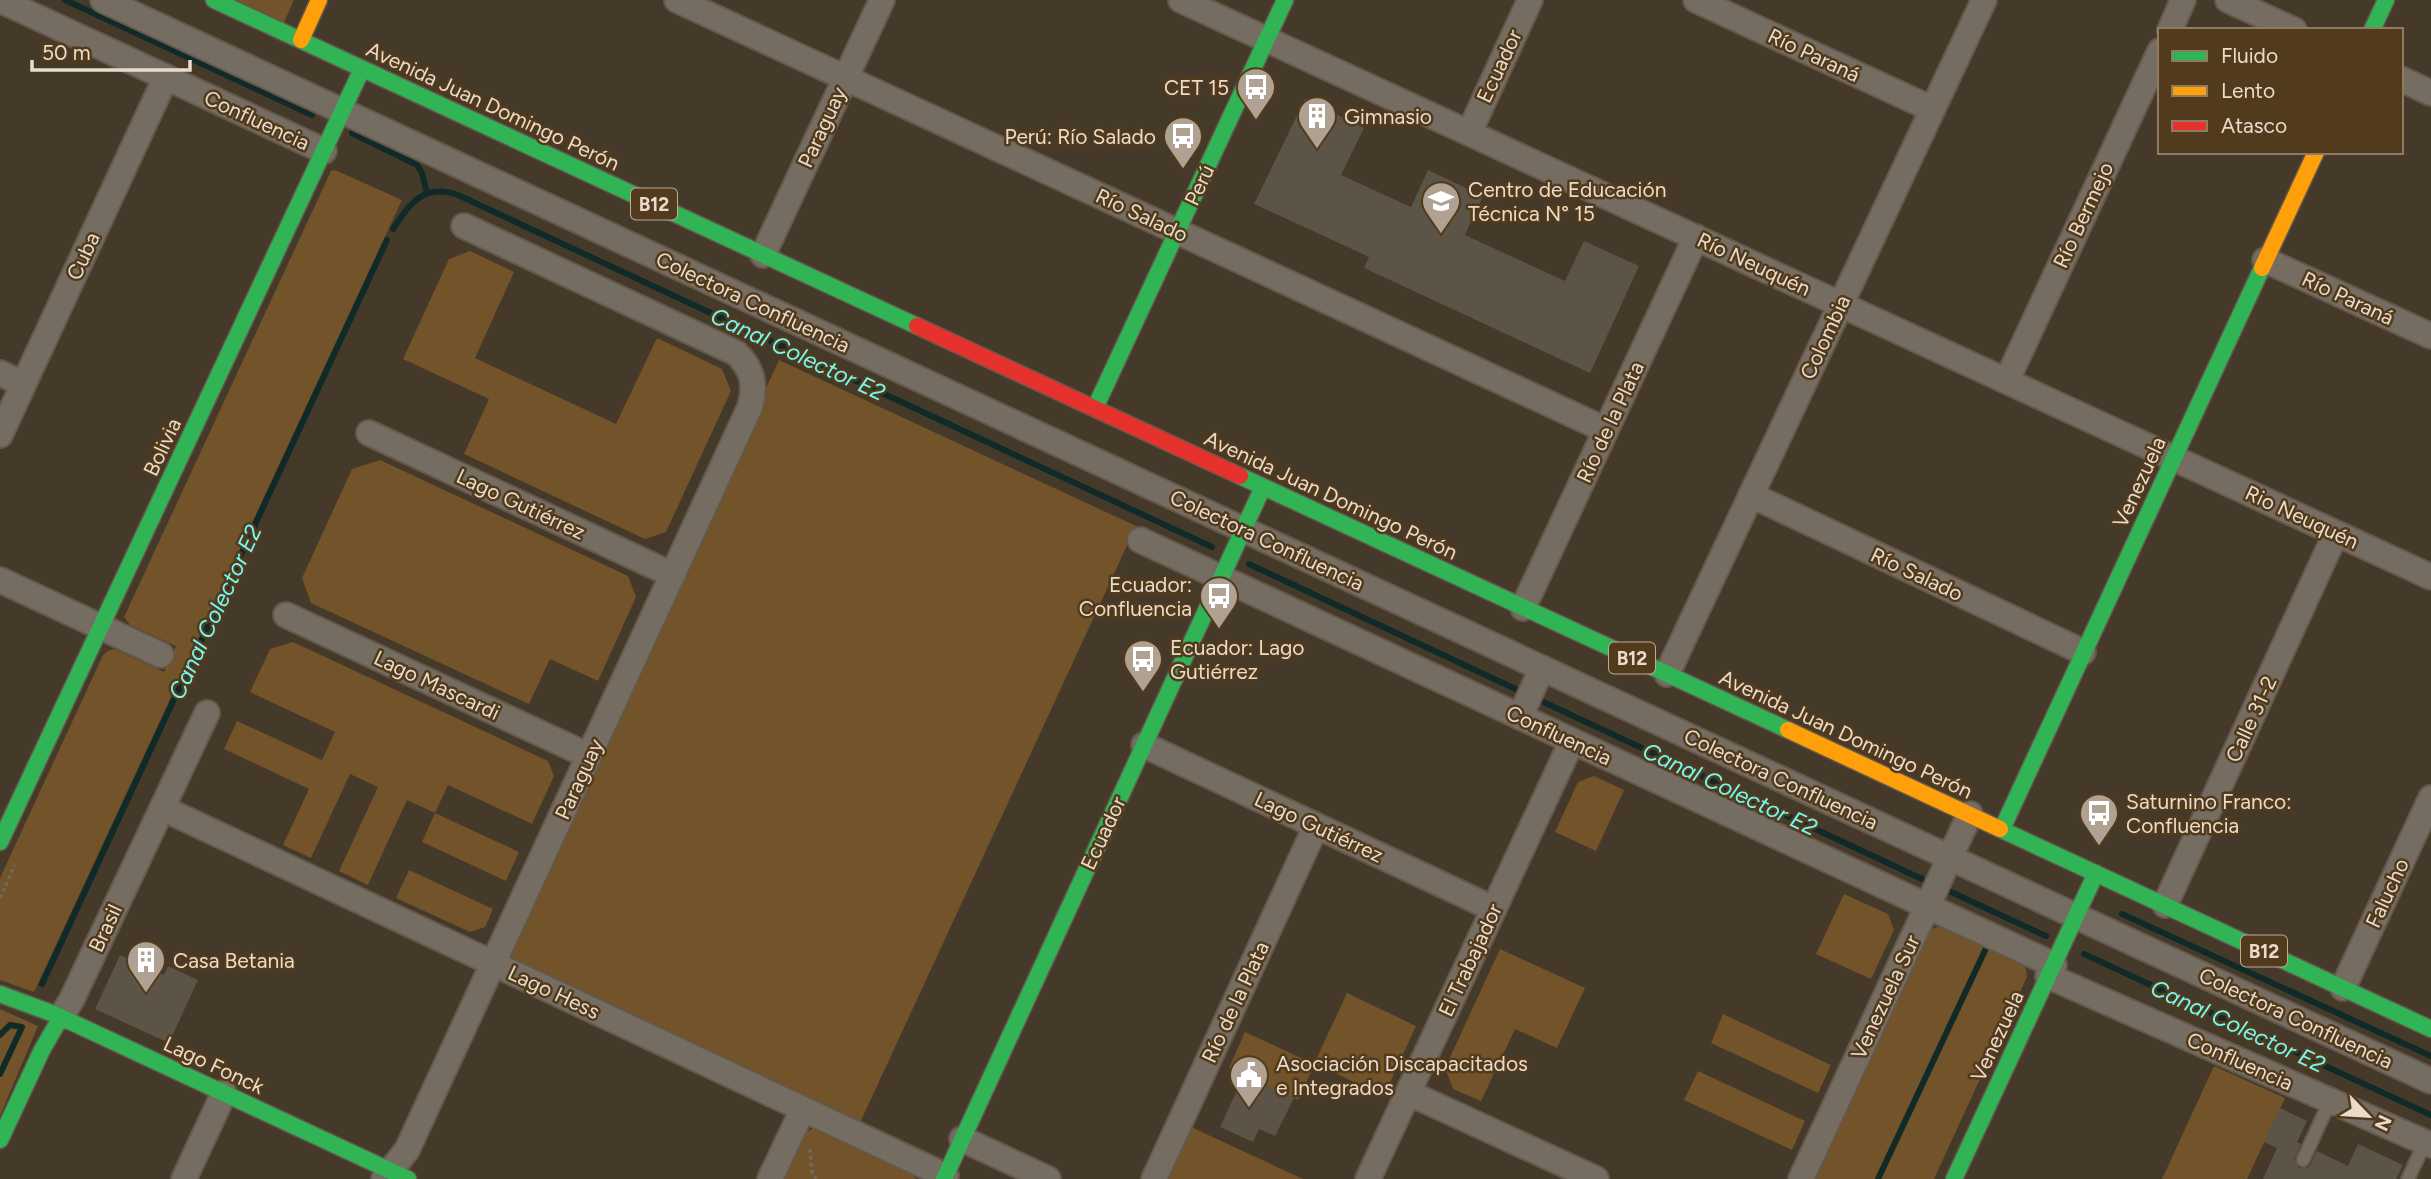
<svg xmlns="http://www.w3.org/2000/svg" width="2431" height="1179" font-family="Figtree,sans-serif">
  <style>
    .green { fill: #72532a }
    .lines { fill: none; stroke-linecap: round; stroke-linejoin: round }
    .stream { stroke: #102a28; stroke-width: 6 }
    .building { fill: #5c5446 }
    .lane-casing { stroke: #63584a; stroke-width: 16 }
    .street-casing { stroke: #63584a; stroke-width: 28 }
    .fast-casing { stroke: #63584a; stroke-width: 19 }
    .slow-casing { stroke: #63584a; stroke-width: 19 }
    .jam-casing { stroke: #63584a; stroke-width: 19 }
    .path { stroke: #72695e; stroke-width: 3.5; stroke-dasharray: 3.5 3.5; stroke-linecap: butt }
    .lane { stroke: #766d62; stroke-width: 12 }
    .street { stroke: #766d62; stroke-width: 24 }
    .fast { stroke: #30b455; stroke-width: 16 }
    .slow { stroke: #ff9f0a; stroke-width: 16 }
    .jam { stroke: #e5322d; stroke-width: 16 }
    .labels { text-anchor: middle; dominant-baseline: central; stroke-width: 5; stroke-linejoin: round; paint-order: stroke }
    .shield { fill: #523a1c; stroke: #bcab96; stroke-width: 2 }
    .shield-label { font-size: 19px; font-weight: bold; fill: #eadbcb }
    .street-label { font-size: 21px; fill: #eadbcb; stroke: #523a1c }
    .poi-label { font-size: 21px; fill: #eadbcb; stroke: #523a1c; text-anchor: start }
    .water-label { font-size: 23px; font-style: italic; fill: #72f9f4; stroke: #523a1c }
  </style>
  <rect width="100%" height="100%" fill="#453929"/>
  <path class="green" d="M223,0H294L282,27Z
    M335,170L402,200L34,992L0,980V878L103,655L108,651L114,649L164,672L176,646L130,625L124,617L331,171Z
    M470,251L514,272L475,358L616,424L657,338L722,369L731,391L666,532L645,539L464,454L489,399L403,359L449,259Z
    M779,360L1136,526L859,1125L501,960Z
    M380,460L628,576L636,597L598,681L550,659L529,704L311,603L302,578L352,469Z
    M293,642L548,761L554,776L532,824L448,785L435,813L519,852L506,881L422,842L435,813L407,800L368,885L339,871L378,787L350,774L311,858L283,845L309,789L224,749L237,721L322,760L335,732L250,692L270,649Z
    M1594,776L1624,790L1596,851L1555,832L1578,782Z
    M409,870L493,909L485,927L470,932L396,898Z
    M1844,894L1888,914L1894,930L1871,979L1816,954Z
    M1937,927L1946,928L2021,962L2026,969L2027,977L1934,1179H1814L1930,930Z
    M1500,949L1585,988L1557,1048L1515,1029L1481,1101L1453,1089L1445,1068Z
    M1347,993L1416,1026L1384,1096L1315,1064L1298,1100L1229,1068L1245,1032L1314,1064Z
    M0,1009L38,1026L0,1116Z
    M1723,1014L1831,1065L1818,1093L1711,1043Z
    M2214,1066L2285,1098L2247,1179H2162Z
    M1698,1071L1805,1121L1792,1150L1684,1100Z
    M1189,1126L1303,1179H1165Z
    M812,1129L821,1130L910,1172L916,1179H782L805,1133Z"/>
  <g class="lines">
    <path class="stream" d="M65,0L312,115
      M352,133L417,165L422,173L427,193
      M393,229C410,203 424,183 458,195L1212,547
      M1249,564L1522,692
      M1537,699L1922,879
      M1949,891L2046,936
      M2122,914L2431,1056
      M2084,954L2431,1115
      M42,984L387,240
      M0,1035L10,1025L22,1027L0,1074
      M1878,1179L1988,944"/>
  </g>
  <path class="building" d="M1305,99L1364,128L1341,175L1411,207L1428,170L1483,196L1465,235L1565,281L1584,241L1639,266L1590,373L1364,268L1369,257L1254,204Z
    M120,955L164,975L168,966L198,980L169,1043L95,1009Z
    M1244,1075L1294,1098L1275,1136L1259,1129L1253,1142L1220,1127Z
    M2280,1108L2307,1121L2297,1142L2301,1144L2294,1160L2299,1168L2309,1167L2317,1151L2348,1166L2358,1144L2403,1165L2396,1179H2263L2277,1148L2264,1142Z"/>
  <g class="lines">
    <defs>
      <path id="lane" d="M2303,1160L2330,1101
        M2408,1179L2425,1142"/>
      <path id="street" d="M0,0L324,151
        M103,0L2431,1081
        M677,0L1606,430
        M1181,0L2431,577
        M1696,0L1932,109
        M2228,0L2294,30
        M2170,30L2183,0
        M2401,79L2431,93
        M1469,133L1530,0
        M763,255L882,0
        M2265,260L2431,336
        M0,373L23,384
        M2007,380L2160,51
        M369,433L673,575
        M0,435L166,77
        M1751,495L2083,652
        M1140,540L2054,965
        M0,580L161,655
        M1523,608L1696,237
        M286,615L589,756
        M1667,674L1984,0
        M1520,717L1542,668
        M1144,745L1494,909
        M162,808L946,1176
        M2165,905L2336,533
        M2048,976L2431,1145
        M2343,988L2431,798
        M61,1017L72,999L207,713
        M1409,1093L1596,1179
        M962,1139L1048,1179
        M184,1179L224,1093
        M384,1179L407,1150L750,407C756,385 753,369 736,353L464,226
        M770,1179L803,1109
        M1154,1179L1316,826
        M1368,1179L1572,741
        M1801,1179L1970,814"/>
      <path id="fast" d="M214,0L917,326
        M2372,30L2386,0
        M1095,408L1285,0
        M1240,476L1788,730
        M2000,829L2431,1029
        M2002,829L2262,268
        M0,842L362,69
        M0,994L54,1014L408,1179
        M0,1140L42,1050L61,1017
        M944,1179L1263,487
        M1954,1179L2096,873"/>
      <path id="slow" d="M301,40L319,0
        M2262,268L2316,152
        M1788,730L2000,829"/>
      <path id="jam" d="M917,326L1240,476"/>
    </defs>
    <use href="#lane" class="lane-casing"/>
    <use href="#street" class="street-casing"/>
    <use href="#fast" class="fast-casing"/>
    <use href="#slow" class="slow-casing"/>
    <use href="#jam" class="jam-casing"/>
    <path class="path" d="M0,898L15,865
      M810,1149L812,1171L816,1179"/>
    <use href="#lane" class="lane"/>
    <use href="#street" class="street"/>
    <use href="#fast" class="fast"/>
    <use href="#slow" class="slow"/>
    <use href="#jam" class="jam"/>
  </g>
  <defs>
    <symbol id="bus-pin" viewBox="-11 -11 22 30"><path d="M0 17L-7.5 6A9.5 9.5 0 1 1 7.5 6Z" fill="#b0a292" stroke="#523a1c"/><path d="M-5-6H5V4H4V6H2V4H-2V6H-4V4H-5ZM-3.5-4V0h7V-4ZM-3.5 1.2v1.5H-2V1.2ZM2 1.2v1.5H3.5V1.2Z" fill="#fff"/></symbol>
    <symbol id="building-pin" viewBox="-11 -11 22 30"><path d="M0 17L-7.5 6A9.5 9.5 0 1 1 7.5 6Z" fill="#b0a292" stroke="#523a1c"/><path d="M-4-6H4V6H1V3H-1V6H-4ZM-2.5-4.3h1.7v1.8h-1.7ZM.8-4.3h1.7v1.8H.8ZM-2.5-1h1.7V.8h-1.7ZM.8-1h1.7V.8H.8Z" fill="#fff"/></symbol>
    <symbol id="school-pin" viewBox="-11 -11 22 30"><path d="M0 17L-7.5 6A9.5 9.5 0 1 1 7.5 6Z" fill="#b0a292" stroke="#523a1c"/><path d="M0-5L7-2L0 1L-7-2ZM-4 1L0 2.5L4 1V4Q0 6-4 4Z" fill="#fff"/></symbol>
    <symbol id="civic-pin" viewBox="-11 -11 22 30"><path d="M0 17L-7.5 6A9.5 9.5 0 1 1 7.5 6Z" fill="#b0a292" stroke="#523a1c"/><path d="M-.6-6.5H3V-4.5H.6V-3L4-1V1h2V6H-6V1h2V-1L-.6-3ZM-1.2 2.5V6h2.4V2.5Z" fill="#fff"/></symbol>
  </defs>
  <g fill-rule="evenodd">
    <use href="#bus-pin" x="1234" y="65" width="44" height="60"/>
    <use href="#building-pin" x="1295" y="94" width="44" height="60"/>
    <use href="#bus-pin" x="1161" y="114" width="44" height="60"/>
    <use href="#school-pin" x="1419" y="179" width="44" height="60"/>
    <use href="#bus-pin" x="1197" y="574" width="44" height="60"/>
    <use href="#bus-pin" x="1121" y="637" width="44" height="60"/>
    <use href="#bus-pin" x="2077" y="791" width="44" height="60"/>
    <use href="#building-pin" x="124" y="938" width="44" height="60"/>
    <use href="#civic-pin" x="1227" y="1053" width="44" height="60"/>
  </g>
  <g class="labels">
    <g class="shield">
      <rect x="631" y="188.5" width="46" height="31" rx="5"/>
      <rect x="1609" y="642.5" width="46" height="31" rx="5"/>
      <rect x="2241" y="935.5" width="46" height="31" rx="5"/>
    </g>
    <g class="shield-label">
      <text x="654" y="204">B12</text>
      <text x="1632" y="658">B12</text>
      <text x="2264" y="951">B12</text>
    </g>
    <g class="street-label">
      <text transform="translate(1814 55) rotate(25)">Río Paraná</text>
      <text transform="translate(1499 66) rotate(-65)">Ecuador</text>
      <text transform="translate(493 106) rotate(25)">Avenida Juan Domingo Perón</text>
      <text transform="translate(257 120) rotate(25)">Confluencia</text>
      <text transform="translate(822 127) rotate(-65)">Paraguay</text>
      <text transform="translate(1199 185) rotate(-65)">Perú</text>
      <text transform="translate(1142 215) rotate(25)">Río Salado</text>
      <text transform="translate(2083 215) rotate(-65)">Río Bermejo</text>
      <text transform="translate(83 256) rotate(-65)">Cuba</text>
      <text transform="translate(1754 264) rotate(25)">Río Neuquén</text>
      <text transform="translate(2348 298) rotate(25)">Río Paraná</text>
      <text transform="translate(753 302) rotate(25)">Colectora Confluencia</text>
      <text transform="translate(1825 337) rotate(-65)">Colombia</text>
      <text transform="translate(1610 422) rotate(-65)">Río de la Plata</text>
      <text transform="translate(162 447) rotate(-65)">Bolivia</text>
      <text transform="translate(2139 482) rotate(-65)">Venezuela</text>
      <text transform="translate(1331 495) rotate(25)">Avenida Juan Domingo Perón</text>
      <text transform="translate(521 504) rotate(25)">Lago Gutiérrez</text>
      <text transform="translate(2302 517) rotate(25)">Rio Neuquén</text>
      <text transform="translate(1267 540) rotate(25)">Colectora Confluencia</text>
      <text transform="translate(1917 574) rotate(25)">Río Salado</text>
      <text transform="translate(437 685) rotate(25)">Lago Mascardi</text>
      <text transform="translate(2251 719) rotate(-65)">Calle 31-2</text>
      <text transform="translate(1846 734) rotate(25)">Avenida Juan Domingo Perón</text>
      <text transform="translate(1559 735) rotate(25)">Confluencia</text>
      <text transform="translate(579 779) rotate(-65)">Paraguay</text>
      <text transform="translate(1781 779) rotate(25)">Colectora Confluencia</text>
      <text transform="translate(1319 827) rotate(25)">Lago Gutiérrez</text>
      <text transform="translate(1103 833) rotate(-65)">Ecuador</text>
      <text transform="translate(2387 893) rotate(-65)">Falucho</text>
      <text transform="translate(105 928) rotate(-65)">Brasil</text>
      <text transform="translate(1470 960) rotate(-65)">El Trabajador</text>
      <text transform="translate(554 992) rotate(25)">Lago Hess</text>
      <text transform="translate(1885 997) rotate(-65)">Venezuela Sur</text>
      <text transform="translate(1235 1002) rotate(-65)">Río de la Plata</text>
      <text transform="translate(2296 1018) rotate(25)">Colectora Confluencia</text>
      <text transform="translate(1997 1036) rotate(-65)">Venezuela</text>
      <text transform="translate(2240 1061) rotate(24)">Confluencia</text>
      <text transform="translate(214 1065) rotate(25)">Lago Fonck</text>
    </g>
    <g class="poi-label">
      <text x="1229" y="87" text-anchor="end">CET 15</text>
      <text x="1344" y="116">Gimnasio</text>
      <text x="1156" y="136" text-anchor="end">Perú: Río Salado</text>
      <text x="1468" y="189">Centro de Educación<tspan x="1468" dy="24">Técnica N° 15</tspan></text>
      <text x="1192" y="584" text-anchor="end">Ecuador:<tspan x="1192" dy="24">Confluencia</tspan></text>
      <text x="1170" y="647">Ecuador: Lago<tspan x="1170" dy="24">Gutiérrez</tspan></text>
      <text x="2126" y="801">Saturnino Franco:<tspan x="2126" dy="24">Confluencia</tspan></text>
      <text x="173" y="960">Casa Betania</text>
      <text x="1276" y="1063">Asociación Discapacitados<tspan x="1276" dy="24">e Integrados</tspan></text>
    </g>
    <g class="water-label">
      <text transform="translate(798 354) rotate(25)">Canal Colector E2</text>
      <text transform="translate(215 612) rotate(-65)">Canal Colector E2</text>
      <text transform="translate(1730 789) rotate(25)">Canal Colector E2</text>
      <text transform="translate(2238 1026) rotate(25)">Canal Colector E2</text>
    </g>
  </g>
  <rect x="2158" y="28" width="245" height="126" fill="#523a1c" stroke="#8f7a62" stroke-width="2"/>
  <rect x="2172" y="51" width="35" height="10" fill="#30b455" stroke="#8f7a62" stroke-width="2"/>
  <text x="2221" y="63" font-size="21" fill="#eadbcb">Fluido</text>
  <rect x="2172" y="86" width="35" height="10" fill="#ff9f0a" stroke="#8f7a62" stroke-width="2"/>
  <text x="2221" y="98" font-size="21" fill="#eadbcb">Lento</text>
  <rect x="2172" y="121" width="35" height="10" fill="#e5322d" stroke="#8f7a62" stroke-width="2"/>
  <text x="2221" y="133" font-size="21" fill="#eadbcb">Atasco</text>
  <g transform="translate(2368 1116) rotate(115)" stroke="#523a1c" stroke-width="5" paint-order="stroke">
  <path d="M0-5L12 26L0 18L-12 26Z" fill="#eadbcb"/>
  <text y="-10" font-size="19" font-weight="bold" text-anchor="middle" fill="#eadbcb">N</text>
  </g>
  <path d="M32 60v10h158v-10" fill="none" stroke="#eadbcb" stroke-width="3.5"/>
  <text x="42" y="60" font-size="21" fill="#eadbcb" stroke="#523a1c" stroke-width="5" paint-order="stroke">50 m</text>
</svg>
